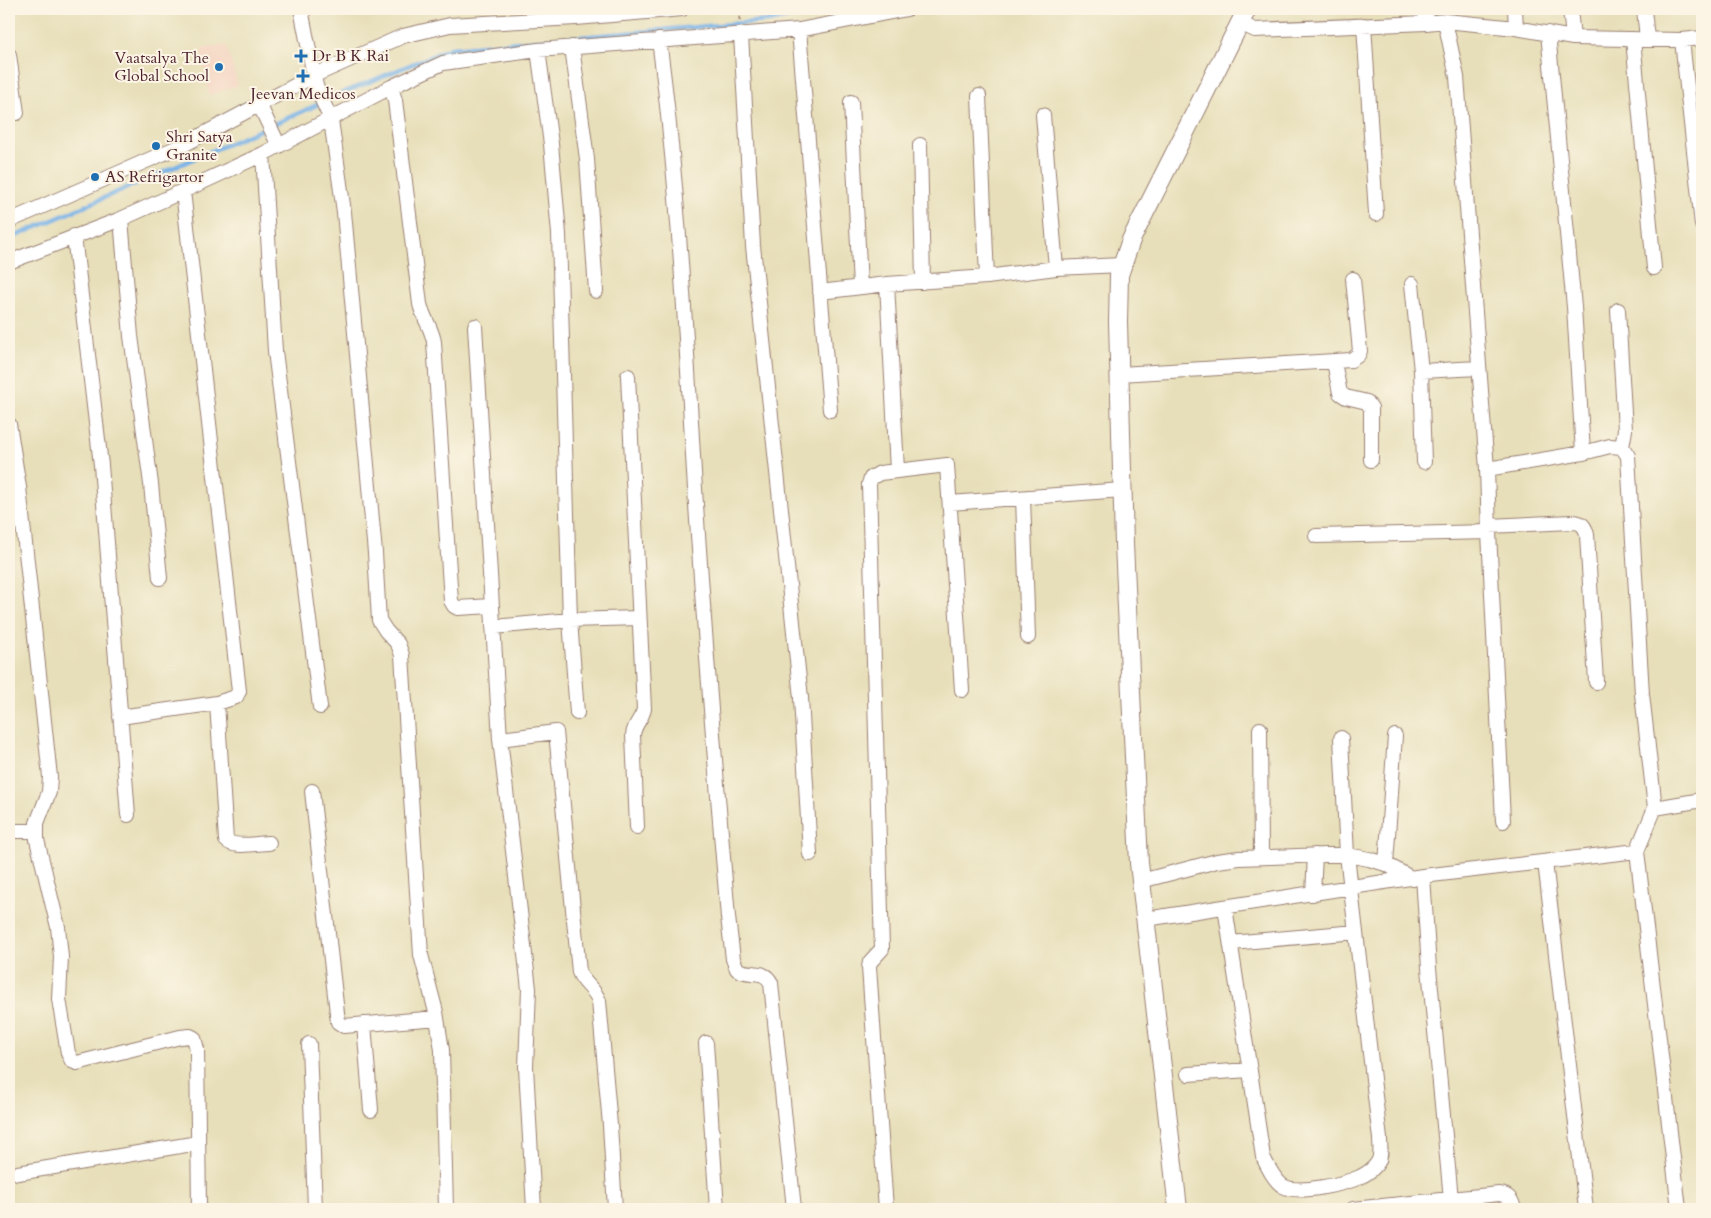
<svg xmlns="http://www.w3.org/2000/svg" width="1711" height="1218" font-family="Cardo,serif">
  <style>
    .built { fill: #f4d3c0 }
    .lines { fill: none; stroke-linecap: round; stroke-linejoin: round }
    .stream { stroke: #76b1e7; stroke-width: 4.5 }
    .minor-casing { stroke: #987f72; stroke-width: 16 }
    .major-casing { stroke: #987f72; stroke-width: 20 }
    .path { stroke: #987f72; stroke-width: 2.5; stroke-dasharray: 4 4; stroke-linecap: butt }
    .minor { stroke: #fff; stroke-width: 14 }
    .major { stroke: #fff; stroke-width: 18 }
    .poi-dot { fill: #1f6fb2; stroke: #fcf5e5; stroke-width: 2 }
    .labels { text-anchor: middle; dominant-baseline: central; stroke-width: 4; stroke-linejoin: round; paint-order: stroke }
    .poi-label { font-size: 16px; fill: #4a1f2b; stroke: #fcf5e5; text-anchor: start }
  </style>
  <rect width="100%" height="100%" fill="#fcf5e5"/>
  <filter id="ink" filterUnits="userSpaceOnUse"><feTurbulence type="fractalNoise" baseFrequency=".02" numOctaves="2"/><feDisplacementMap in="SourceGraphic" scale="10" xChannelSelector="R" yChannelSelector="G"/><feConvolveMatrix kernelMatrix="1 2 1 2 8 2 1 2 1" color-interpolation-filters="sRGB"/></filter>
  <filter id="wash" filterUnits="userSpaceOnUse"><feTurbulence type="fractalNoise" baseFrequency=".0096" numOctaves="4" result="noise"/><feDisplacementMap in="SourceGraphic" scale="20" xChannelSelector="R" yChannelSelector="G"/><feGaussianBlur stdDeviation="1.12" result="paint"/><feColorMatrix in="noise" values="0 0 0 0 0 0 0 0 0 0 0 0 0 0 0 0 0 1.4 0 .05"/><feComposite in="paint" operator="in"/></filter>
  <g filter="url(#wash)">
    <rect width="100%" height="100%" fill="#e7dfb9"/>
    <path class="built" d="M226,45L238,85L209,95L201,49Z"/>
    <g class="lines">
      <path class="stream" d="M9,239L306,110L340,94L451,48L767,21L846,9"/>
    </g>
  </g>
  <g filter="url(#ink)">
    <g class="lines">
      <defs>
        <path id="minor" d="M301,9L316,86L331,120L344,212L375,553L379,620L386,631L398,644L402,655L421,955L436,1012L442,1050L446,1209
          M1425,9L1426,23
          M1515,9L1516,28
          M1570,9L1573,38
          M1644,9L1647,39
          M1239,23L1255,30L1426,23L1445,21L1516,28L1573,38L1682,40L1702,38
          M1364,25L1376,214
          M799,30L830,410
          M1548,33L1574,307L1583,453
          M741,35L753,246L801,698L810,854
          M1633,39L1654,268
          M659,40C679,189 686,340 695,489C704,632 716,775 728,917L733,959L737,969C749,977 764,968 771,983L794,1209
          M1682,40L1702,225
          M572,47L587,159L596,291
          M538,50L551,144L559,234L570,620L577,713
          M9,55L17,113
          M391,87L395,100L420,304C423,318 432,328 434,342L451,601L454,606L458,608L492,606
          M979,96L987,277
          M851,102L860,287
          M259,104L279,146
          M1043,115L1056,268
          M920,145L923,282
          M263,154L275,351L320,707
          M121,219L131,336L151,484L160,578
          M9,221L185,144L315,75L403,36L450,25L576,18L682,9
          M74,236L101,465L128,815
          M9,262L121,219L183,191L263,154L391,87L443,63L538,50L799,30L907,9
          M887,284L897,470
          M1412,284L1421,371L1424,462
          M820,292L887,284L987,277L1056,268L1122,265
          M1618,310L1625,430L1622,447
          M475,326L500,739L529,989L526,1067L534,1209
          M1334,362L1340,393L1346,397L1367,402L1371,408V460
          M1421,371L1479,368
          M1120,374L1351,360L1358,355L1360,351L1353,279
          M628,376L644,709C642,719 634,724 633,735L637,827
          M9,424L19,487L50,777L49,792L37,823V840L58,927L61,957L59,999L68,1053L72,1061L77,1063L180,1037L190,1036L194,1038L197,1049L199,1209
          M1487,469L1583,453L1610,446L1622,447L1628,456L1642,694L1655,808
          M1023,498L1028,637
          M950,503L1122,490
          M1489,526L1572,522C1582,522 1585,526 1587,535L1596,682
          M1489,532L1503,821
          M1316,536L1489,532L1487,469L1457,77L1445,21
          M493,627L570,620L639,618
          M217,703L226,840C234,849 257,843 269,843
          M120,717L217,703L236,697L239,691L183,191
          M1260,729L1261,856
          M500,739L556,732L579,972C583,984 595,988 599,1001L610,1125L615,1209
          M312,791L338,1022L344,1026L437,1018
          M9,831H36
          M1637,851L1679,1209
          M1545,862C1559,978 1572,1094 1586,1209
          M1386,864L1395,736
          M1423,876L1429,968L1451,1199
          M1141,881L1217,861L1239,858L1326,855H1347L1369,859L1386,864L1413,879
          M1313,894L1315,855
          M1225,907L1263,1157C1268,1167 1274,1180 1283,1186C1298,1195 1344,1184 1360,1177C1366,1174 1374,1169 1378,1162C1382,1155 1380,1147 1380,1139L1347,855L1341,738
          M1146,919L1423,876L1637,851L1655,808L1702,800
          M1231,943L1356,932
          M364,1024L371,1110
          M706,1043L717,1209
          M309,1044L315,1209
          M1188,1074L1250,1070
          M18,1173L198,1143
          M886,1209L869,967L870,962L882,949L869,484L871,478L880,473L947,465L962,690
          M1353,1209L1499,1194C1509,1195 1512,1200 1514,1209"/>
        <path id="major" d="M1178,1209L1139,863L1124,544L1118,322L1119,275L1131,240L1247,9"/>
      </defs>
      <use href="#minor" class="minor-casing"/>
      <use href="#major" class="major-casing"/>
      <path class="path" d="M739,9L740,21"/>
      <use href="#minor" class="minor"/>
      <use href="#major" class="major"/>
    </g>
  </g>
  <g class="poi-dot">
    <path d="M298.5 48.5h5v5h5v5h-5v5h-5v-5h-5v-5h5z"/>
    <circle cx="219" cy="67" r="5"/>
    <path d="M300.5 68.5h5v5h5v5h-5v5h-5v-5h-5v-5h5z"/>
    <circle cx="156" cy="146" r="5"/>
    <circle cx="95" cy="177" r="5"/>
  </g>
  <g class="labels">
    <g class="poi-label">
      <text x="312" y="56">Dr B K Rai</text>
      <text x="209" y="58" text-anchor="end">Vaatsalya The<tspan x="209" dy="18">Global School</tspan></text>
      <text x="303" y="94" text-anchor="middle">Jeevan Medicos</text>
      <text x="166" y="137">Shri Satya<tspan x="166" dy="18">Granite</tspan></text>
      <text x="105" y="177">AS Refrigartor</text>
    </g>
  </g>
  <rect width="1711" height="1218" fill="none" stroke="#fcf5e5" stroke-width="30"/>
</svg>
